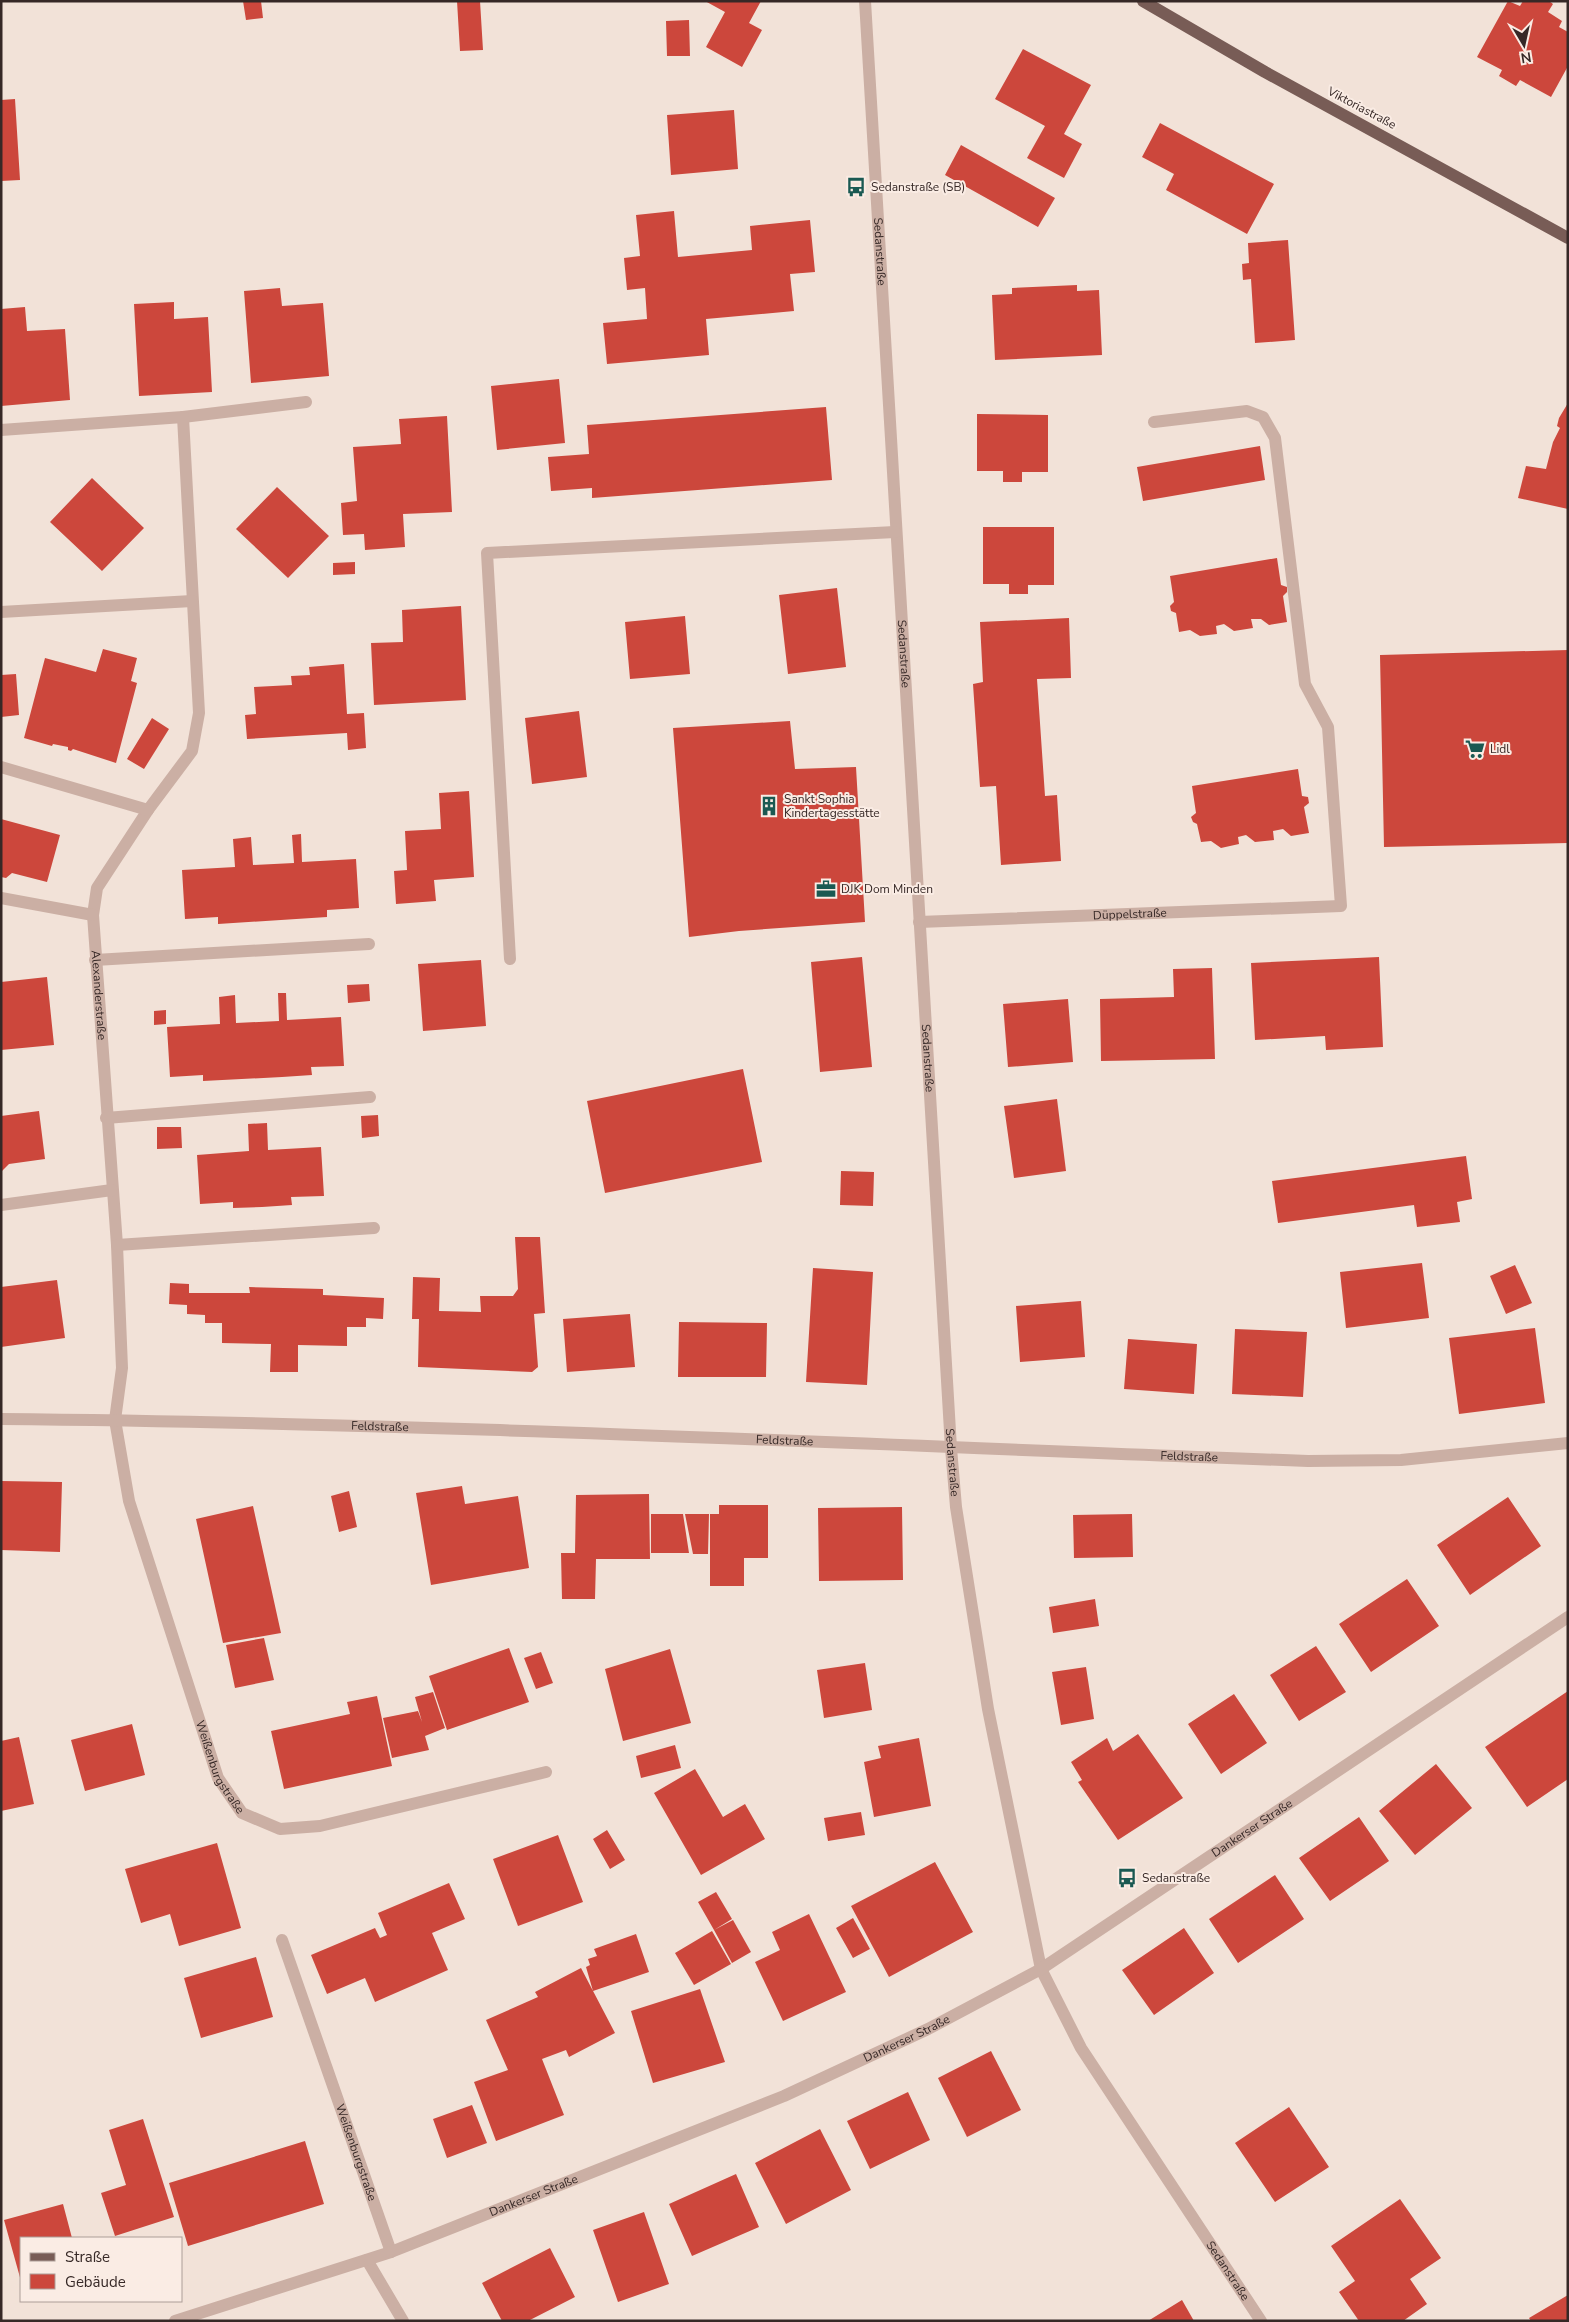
<svg xmlns="http://www.w3.org/2000/svg" width="1569" height="2322" font-family="'Nunito Sans',sans-serif">
  <style>
    .building { fill: #cc473c }
    .lines { fill: none; stroke-linecap: round; stroke-linejoin: round }
    .minor { stroke: #cbafa4; stroke-width: 12 }
    .major { stroke: #785c56; stroke-width: 12 }
    .labels { text-anchor: middle; dominant-baseline: central; stroke-width: 4; stroke-linejoin: round; paint-order: stroke }
    .street-label { font-size: 12px; fill: #362826; stroke: #faece4 }
    .poi-label { font-size: 12px; fill: #362826; stroke: #faece4; text-anchor: start }
  </style>
  <rect width="100%" height="100%" fill="#f2e2d8"/>
  <path class="building" d="M243,1H261L263,18L246,20Z
    M457,1H480L483,50L460,51Z
    M705,1H761L749,23L762,30L742,67L706,47L725,12Z
    M1508,1L1520,6L1523,1H1549L1553,4L1548,12L1562,21L1559,27L1568,32V66L1551,97L1520,80L1516,86L1499,76L1502,70L1477,57Z
    M689,20L690,56H667L666,21Z
    M1023,49L1091,85L1064,134L1082,144L1064,178L1027,158L1045,126L995,99Z
    M15,99L20,180L1,181V100Z
    M734,110L738,169L671,175L667,115Z
    M1160,123L1274,184L1247,234L1166,190L1174,174L1142,157Z
    M961,145L1055,198L1038,227L945,175Z
    M674,211L678,257L752,250L750,226L810,220L815,272L790,274L794,311L706,319L709,355L607,364L603,323L647,319L645,288L627,290L624,258L640,256L636,215Z
    M1288,240L1295,340L1255,343L1251,279L1243,280L1242,264L1249,263L1248,243Z
    M1077,285V291L1099,290L1102,355L995,360L992,295L1012,294V288Z
    M280,288L282,306L323,303L329,376L251,383L244,291Z
    M174,302V319L208,317L212,392L139,396L134,304Z
    M25,307L27,331L65,329L70,400L1,406V309Z
    M559,379L565,443L497,450L491,386Z
    M1568,403V509L1518,498L1526,466L1546,469L1553,442L1560,428L1557,426L1559,418Z
    M826,407L832,480L592,498V488L551,491L548,457L589,454L587,425Z
    M977,414L1048,415V472H1022V482H1003V471H977Z
    M447,416L452,512L403,514L405,547L365,550L364,534L343,535L341,503L357,501L353,447L401,444L399,419Z
    M1260,446L1265,480L1143,501L1137,467Z
    M92,478L144,528L102,571L50,522Z
    M277,487L329,536L288,578L236,529Z
    M983,527H1054V585H1028V594H1009V584H983Z
    M1277,558L1281,585L1287,587V592L1283,596L1287,622L1269,625L1261,619H1251L1253,628L1234,631L1224,624L1216,626L1217,634L1200,636L1190,630L1179,632L1176,613L1171,611L1170,606L1174,602L1170,576Z
    M355,562V574L333,575V563Z
    M837,588L846,667L788,674L779,595Z
    M461,606L466,700L374,705L371,643L403,642L402,610Z
    M685,616L690,674L630,679L625,622Z
    M1069,618L1071,678L1037,679L1045,796L1057,795L1061,861L1001,865L996,786L980,787L973,684L983,682L980,622Z
    M103,649L137,658L131,681L137,683L116,763L73,749L71,751L68,750V747L53,744L52,746L24,738L45,658L96,672Z
    M1568,650V843L1384,847L1380,655Z
    M344,664L347,714L364,713L366,748L348,750L347,733L247,739L245,715L256,714L254,687L292,685L291,676L310,675L309,667Z
    M16,674L19,715L1,717V675Z
    M579,711L587,777L532,784L525,718Z
    M152,718L169,729L144,769L127,759Z
    M790,721L795,769L856,767L865,922L739,931L689,937L673,728Z
    M1298,769L1302,796L1308,797L1309,803L1304,807L1309,833L1291,836L1283,829L1273,831L1274,840L1255,842L1246,835L1238,837L1239,844L1221,848L1211,841L1201,842L1197,824L1193,822L1191,817L1196,813L1192,786Z
    M469,791L474,877L434,880L436,901L396,904L394,871L407,870L405,831L441,829L439,793Z
    M1,819L60,835L47,882L12,873L6,878L1,877Z
    M301,834L302,862L356,859L359,908L327,910V917L218,924V917L185,919L182,870L235,867L233,839L251,837L253,865L294,863L292,835Z
    M862,957L872,1067L820,1072L811,962Z
    M1379,957L1383,1047L1326,1050L1325,1036L1255,1040L1251,963Z
    M481,960L486,1026L423,1031L418,964Z
    M1212,968L1215,1059L1101,1061L1100,999L1174,997L1173,969Z
    M47,977L54,1045L1,1050V982Z
    M369,984L370,1001L348,1003L347,985Z
    M278,993H286L287,1020L341,1017L344,1066L311,1067L312,1075L282,1077L203,1081V1075L170,1077L167,1027L220,1024L219,997L235,995L236,1023L279,1021Z
    M1068,999L1073,1062L1008,1067L1003,1004Z
    M166,1010V1024L154,1025V1011Z
    M743,1069L762,1162L605,1193L587,1101Z
    M1057,1099L1066,1171L1014,1178L1004,1106Z
    M39,1111L45,1159L9,1164L1,1172V1116Z
    M378,1115L379,1136L362,1138L361,1116Z
    M267,1123L268,1150L321,1147L324,1196L291,1197L292,1205L262,1207L233,1208V1202L200,1204L197,1155L249,1151L248,1124Z
    M157,1127H181L182,1148L157,1149Z
    M1466,1156L1472,1199L1457,1202L1460,1222L1417,1227L1414,1205L1278,1223L1272,1181Z
    M841,1171L874,1172L873,1206L840,1205Z
    M515,1237H540L545,1313L534,1314L538,1367L532,1372L418,1367L419,1319H412L413,1277L440,1278L439,1311L481,1312L480,1296H513L518,1289Z
    M1422,1263L1429,1318L1346,1328L1340,1272Z
    M1515,1265L1532,1303L1506,1314L1490,1276Z
    M813,1268L873,1272L867,1385L806,1382Z
    M57,1280L65,1338L1,1347V1287Z
    M170,1283L189,1284V1293H250L249,1287L323,1289V1295L384,1298L383,1319L366,1318V1327H347V1346L298,1345V1372H270L271,1344L222,1343V1323H205V1315L187,1314V1305L169,1304Z
    M1081,1301L1085,1357L1020,1362L1016,1306Z
    M630,1314L635,1367L567,1372L563,1319Z
    M679,1322L767,1323L766,1377H678Z
    M1535,1328L1545,1403L1459,1414L1449,1338Z
    M1235,1329L1307,1332L1303,1397L1232,1394Z
    M1128,1339L1197,1344L1194,1394L1124,1389Z
    M1,1481L62,1482L60,1552L1,1550Z
    M462,1486L465,1504L518,1496L529,1568L431,1585L416,1493Z
    M349,1491L357,1527L339,1532L331,1496Z
    M649,1494L650,1559H596L595,1599H562L561,1553H575L576,1495Z
    M1508,1497L1541,1546L1470,1595L1437,1545Z
    M719,1505H768V1558H744V1586H710V1514H719Z
    M253,1506L281,1633L223,1643L196,1519Z
    M902,1507L903,1580L819,1581L818,1508Z
    M651,1514H683L689,1553H651Z
    M685,1514H709L708,1554H693Z
    M1132,1514L1133,1557L1074,1558L1073,1515Z
    M1407,1579L1439,1626L1371,1672L1339,1624Z
    M1095,1599L1099,1626L1053,1633L1049,1607Z
    M264,1638L274,1680L235,1688L226,1645Z
    M1316,1646L1346,1692L1299,1721L1270,1675Z
    M509,1648L529,1702L447,1730L429,1676Z
    M670,1649L691,1723L623,1741L605,1669Z
    M541,1652L553,1683L536,1689L524,1658Z
    M865,1663L872,1710L824,1718L817,1670Z
    M1086,1667L1094,1719L1061,1725L1052,1672Z
    M1568,1691V1779L1527,1807L1485,1747Z
    M433,1692L445,1728L425,1736L429,1750L392,1758L383,1718L418,1711L422,1722L415,1697Z
    M1234,1694L1267,1743L1221,1774L1188,1724Z
    M377,1696L392,1766L284,1789L271,1731L350,1714L347,1702Z
    M132,1724L145,1775L85,1791L71,1740Z
    M1138,1734L1183,1798L1118,1840L1078,1782L1082,1780L1071,1762L1107,1738L1113,1751Z
    M19,1737L34,1804L1,1811V1741Z
    M919,1738L931,1806L874,1817L864,1762L881,1758L878,1746Z
    M675,1745L681,1768L641,1778L636,1756Z
    M1436,1764L1472,1808L1415,1855L1379,1811Z
    M695,1769L723,1817L745,1804L765,1839L701,1875L654,1793Z
    M861,1812L865,1835L828,1841L824,1818Z
    M1359,1817L1389,1861L1330,1901L1299,1858Z
    M607,1830L625,1860L610,1869L593,1839Z
    M558,1835L583,1902L518,1926L493,1859Z
    M217,1843L241,1928L179,1946L170,1914L141,1923L125,1869Z
    M935,1862L973,1932L889,1977L851,1906Z
    M1275,1875L1304,1919L1238,1963L1209,1919Z
    M449,1883L465,1919L432,1933L448,1970L375,2002L365,1978L327,1994L311,1955L375,1928L380,1938L387,1935L378,1913Z
    M716,1892L732,1919L714,1930L698,1902Z
    M809,1914L846,1992L783,2021L755,1962L780,1950L772,1932Z
    M853,1918L870,1949L853,1958L836,1928Z
    M733,1920L751,1952L732,1963L714,1930Z
    M1184,1928L1214,1973L1154,2015L1122,1970Z
    M712,1931L731,1964L694,1985L675,1953Z
    M636,1934L649,1972L593,1991L586,1967L590,1965L588,1959L597,1956L594,1949Z
    M256,1957L273,2017L201,2038L184,1978Z
    M581,1968L615,2033L569,2057L566,2050L542,2059L564,2115L496,2141L474,2082L508,2070L486,2020L538,1997L535,1992Z
    M700,1989L725,2062L653,2083L631,2011Z
    M991,2051L1021,2110L967,2137L938,2078Z
    M908,2092L930,2140L870,2169L847,2121Z
    M472,2105L487,2143L447,2158L433,2119Z
    M1289,2107L1329,2167L1275,2202L1235,2143Z
    M143,2119L174,2217L115,2236L101,2193L126,2185L109,2130Z
    M820,2129L851,2190L786,2224L755,2163Z
    M305,2141L324,2204L188,2246L169,2183Z
    M736,2174L759,2227L692,2256L669,2204Z
    M1400,2199L1441,2258L1410,2279L1427,2304L1403,2321H1359L1339,2292L1355,2281L1331,2246Z
    M63,2204L72,2238H21V2281L4,2220Z
    M644,2212L669,2284L618,2302L593,2230Z
    M550,2248L575,2297L528,2321H502L482,2283Z
    M1568,2295V2321H1531L1529,2318Z
    M1182,2300L1194,2321H1148Z"/>
  <g class="lines">
    <g class="minor">
      <path id="s1" d="M865,1L951,1448L956,1507L988,1709L1041,1969L1081,2048L1261,2321"/>
      <path d="M183,417L306,402"/>
      <path id="s2" d="M1,430L183,417L199,713L192,751L148,810L97,888L93,915L117,1245L122,1368L115,1420L129,1501L218,1778L242,1813L280,1829L320,1826L546,1772"/>
      <path d="M1,612L192,601"/>
      <path d="M1,767L148,810"/>
      <path d="M1,898L93,915"/>
      <path id="s3" d="M919,922L1341,906L1328,727L1305,684L1275,438L1263,417L1247,411L1154,422"/>
      <path d="M510,959L487,553L895,532"/>
      <path d="M95,960L369,944"/>
      <path d="M106,1118L370,1097"/>
      <path d="M1,1205L112,1190"/>
      <path d="M117,1245L374,1228"/>
      <path id="s4" d="M1,1419C437,1423 872,1445 1308,1461L1401,1460L1568,1443"/>
      <path id="s5" d="M282,1940L391,2252"/>
      <path d="M367,2260L403,2321"/>
      <path id="s6" d="M175,2321L391,2252L784,2096L928,2029L1041,1969L1568,1617"/>
    </g>
    <path class="major" d="M1143,1L1265,72L1568,238"/>
  </g>
  <defs>
    <symbol id="bus-bare" viewBox="-9 -9 18 18"><path d="M-5-6H5V4H4V6H2V4H-2V6H-4V4H-5ZM-3.5-4V0h7V-4ZM-3.5 1.2v1.5H-2V1.2ZM2 1.2v1.5H3.5V1.2Z" fill="#1a5952" stroke="#faece4" stroke-width="2.5" paint-order="stroke"/></symbol>
    <symbol id="supermarket-bare" viewBox="-9 -9 18 18"><path d="M-6-5.5h2.5l.6 2H6L4.5 2H-2.5L-4.4-4H-6ZM-1.5 3.2a1.3 1.3 0 1 0 .1 0ZM3 3.2a1.3 1.3 0 1 0 .1 0Z" fill="#1a5952" stroke="#faece4" stroke-width="2.5" paint-order="stroke"/></symbol>
    <symbol id="building-bare" viewBox="-9 -9 18 18"><path d="M-4-6H4V6H1V3H-1V6H-4ZM-2.5-4.3h1.7v1.8h-1.7ZM.8-4.3h1.7v1.8H.8ZM-2.5-1h1.7V.8h-1.7ZM.8-1h1.7V.8H.8Z" fill="#1a5952" stroke="#faece4" stroke-width="2.5" paint-order="stroke"/></symbol>
    <symbol id="office-bare" viewBox="-9 -9 18 18"><path d="M-6-3h4V-5.5h4V-3h4V5H-6ZM-1-4.5V-3h2v-1.5ZM-6 0V1H6V0Z" fill="#1a5952" stroke="#faece4" stroke-width="2.5" paint-order="stroke"/></symbol>
  </defs>
  <g fill-rule="evenodd">
    <use href="#bus-bare" x="842" y="173" width="28" height="28"/>
    <use href="#supermarket-bare" x="1461" y="735" width="28" height="28"/>
    <use href="#building-bare" x="755" y="792" width="28" height="28"/>
    <use href="#office-bare" x="812" y="875" width="28" height="28"/>
    <use href="#bus-bare" x="1113" y="1864" width="28" height="28"/>
  </g>
  <g class="labels">
    <g class="street-label">
      <text transform="translate(1362 108) rotate(28)">Viktoriastraße</text>
      <text stroke="none"><textPath href="#s1" startOffset="251">Sedanstraße</textPath></text>
      <text stroke="none"><textPath href="#s1" startOffset="654">Sedanstraße</textPath></text>
      <text stroke="none"><textPath href="#s3" startOffset="211">Düppelstraße</textPath></text>
      <text stroke="none"><textPath href="#s2" startOffset="792">Alexanderstraße</textPath></text>
      <text stroke="none"><textPath href="#s1" startOffset="1059">Sedanstraße</textPath></text>
      <text stroke="none"><textPath href="#s4" startOffset="379">Feldstraße</textPath></text>
      <text stroke="none"><textPath href="#s4" startOffset="784">Feldstraße</textPath></text>
      <text stroke="none"><textPath href="#s4" startOffset="1189">Feldstraße</textPath></text>
      <text stroke="none"><textPath href="#s1" startOffset="1464">Sedanstraße</textPath></text>
      <text stroke="none"><textPath href="#s2" startOffset="1582">Weißenburgstraße</textPath></text>
      <text stroke="none"><textPath href="#s6" startOffset="1190">Dankerser Straße</textPath></text>
      <text stroke="none"><textPath href="#s6" startOffset="785">Dankerser Straße</textPath></text>
      <text stroke="none"><textPath href="#s5" startOffset="225">Weißenburgstraße</textPath></text>
      <text stroke="none"><textPath href="#s6" startOffset="380">Dankerser Straße</textPath></text>
      <text stroke="none"><textPath href="#s1" startOffset="2334">Sedanstraße</textPath></text>
    </g>
    <g class="poi-label">
      <text x="871" y="187">Sedanstraße (SB)</text>
      <text x="1490" y="749">Lidl</text>
      <text x="784" y="799">Sankt Sophia<tspan x="784" dy="14">Kindertagesstätte</tspan></text>
      <text x="841" y="889">DJK Dom Minden</text>
      <text x="1142" y="1878">Sedanstraße</text>
    </g>
  </g>
  <rect width="1569" height="2322" fill="none" stroke="#362826" stroke-width="5"/>
  <rect x="20" y="2237" width="162" height="65" fill="#faece4" stroke="#ac9e98"/>
  <rect x="30" y="2253" width="25" height="8" fill="#785c56" stroke="#ac9e98"/>
  <text x="65" y="2262" font-size="15" fill="#362826">Straße</text>
  <rect x="30" y="2274" width="25" height="15" fill="#cc473c" stroke="#ac9e98"/>
  <text x="65" y="2287" font-size="15" fill="#362826">Gebäude</text>
  <g transform="translate(1524 45) rotate(171)" stroke="#faece4" stroke-width="4" paint-order="stroke">
  <path d="M0-4L9 19L0 12L-9 19Z" fill="#362826"/>
  <text y="-8" font-size="14" font-weight="bold" text-anchor="middle" fill="#362826">N</text>
  </g>
</svg>
